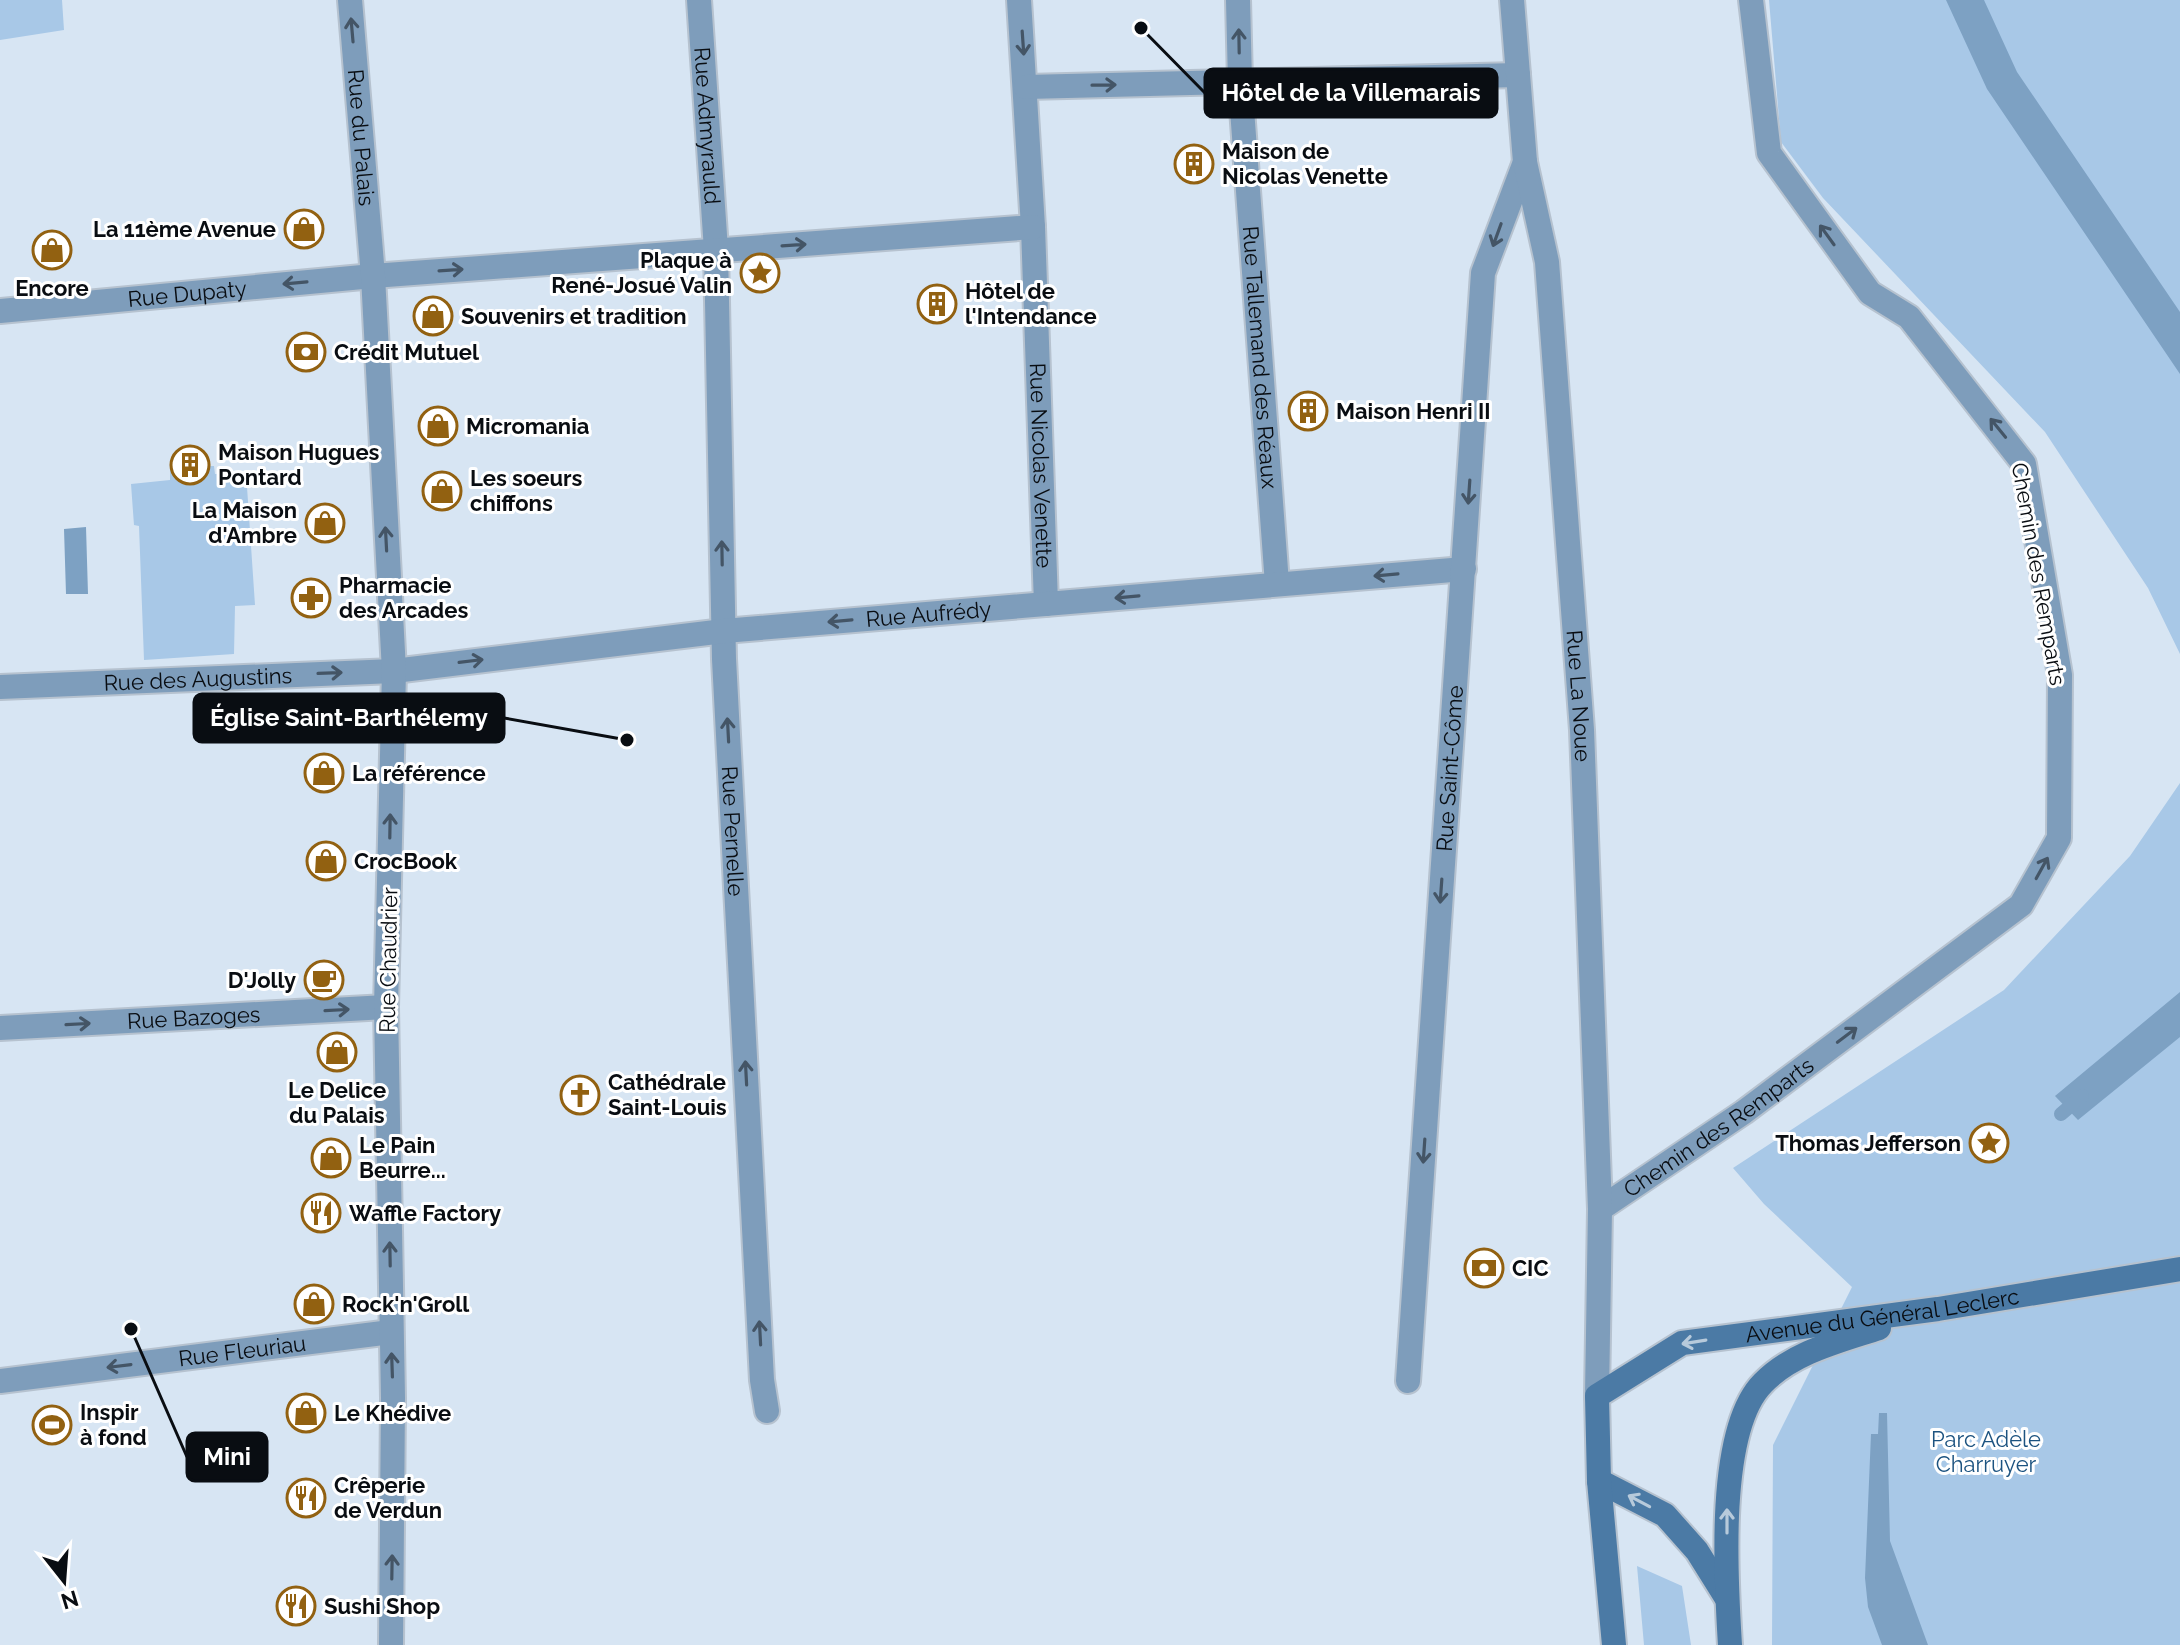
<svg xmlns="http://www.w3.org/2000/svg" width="2180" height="1645" font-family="Raleway,sans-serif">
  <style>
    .green { fill: #a8c8e7 }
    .water { fill: #7da1c3 }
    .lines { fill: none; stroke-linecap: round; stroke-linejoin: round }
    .stream { stroke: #7da1c3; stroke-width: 14 }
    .minor-casing { stroke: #b6c2cf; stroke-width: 28 }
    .tertiary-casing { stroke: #b6c2cf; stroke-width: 28 }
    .secondary-casing { stroke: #b6c2cf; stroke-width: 28 }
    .minor { stroke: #7e9dbb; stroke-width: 24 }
    .tertiary { stroke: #7e9dbb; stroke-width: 24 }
    .secondary { stroke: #4b7aa5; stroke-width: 24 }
    .oneway { stroke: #456 }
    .oneway2 { stroke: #b7cadb }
    .labels { text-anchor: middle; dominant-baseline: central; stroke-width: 6; stroke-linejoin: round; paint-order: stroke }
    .street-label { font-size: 22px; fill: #090d12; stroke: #fff }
    .poi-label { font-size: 22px; font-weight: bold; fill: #090d12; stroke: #fff; text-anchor: start }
    .park-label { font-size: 22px; fill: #1c5380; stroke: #fff }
    .leader { fill: none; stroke: #090d12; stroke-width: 3 }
    .callout-dot { fill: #090d12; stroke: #fff; stroke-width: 3 }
    .callout { fill: #090d12; stroke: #090d12; stroke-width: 3 }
    .callout-label { font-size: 24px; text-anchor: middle; font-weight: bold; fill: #fff }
  </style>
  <rect width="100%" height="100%" fill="#d7e5f3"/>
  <path class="green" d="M0,0H62L64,30L0,40Z
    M1769,0H2180V654L2148,588L2045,432L1823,198L1781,142Z
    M214,466L215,474L246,472L255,605L235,606L234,654L144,660L139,526L134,525L131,484L170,480V467Z
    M2180,783V1645H1772L1773,1445L1852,1287L1764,1204L1733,1168L2004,990L2130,856Z
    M1637,1566L1682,1586L1691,1645H1644Z"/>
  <path class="water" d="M1946,0H1984L2017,72L2180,312V374L1987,89Z
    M86,527L88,594H66L64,529Z
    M2180,992V1037L2078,1120L2055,1096Z
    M1879,1413H1887L1890,1541L1928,1645H1882L1868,1607L1865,1578L1871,1434H1878Z"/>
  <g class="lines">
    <path class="stream" d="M2061,1114L2082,1096"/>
    <defs>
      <g id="minor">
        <path id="s1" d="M699,0L716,250L724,659L762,1380L767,1411"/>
        <path id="s2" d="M1019,0L1033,227L1046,604"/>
        <path id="s3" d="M1238,0L1240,82L1277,584"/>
        <path d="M1026,87L1518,75"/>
        <path id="s4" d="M0,311L373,276L1033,227"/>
        <path id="s5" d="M0,687L394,671L724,631L1464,569"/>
        <path id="s6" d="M0,1028L386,1007"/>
        <path id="s7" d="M1600,1209L1744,1112L2021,905L2059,838L2060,675L2024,464L1909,317L1870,293L1769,153L1751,0"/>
        <path id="s8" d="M0,1381L391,1332"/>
        <path id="s9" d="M1408,1381L1483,273L1525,162"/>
      </g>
      <g id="tertiary">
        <path id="s10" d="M350,0L373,276L394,671L386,1007L393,1398L391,1645"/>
        <path id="s11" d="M1512,0L1525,162L1547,262L1582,730L1600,1209L1597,1396"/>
      </g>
      <g id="secondary">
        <path d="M1599,1481L1665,1515L1697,1551L1727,1599"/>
        <path id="s12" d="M1614,1645L1599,1481L1597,1396L1682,1343L1938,1309L2180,1269"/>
        <path d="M1730,1645C1726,1581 1716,1430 1763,1383C1793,1352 1840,1341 1879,1328"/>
      </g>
    </defs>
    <use href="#minor" class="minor-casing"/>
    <use href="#tertiary" class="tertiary-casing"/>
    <use href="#secondary" class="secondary-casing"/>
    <use href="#minor" class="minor"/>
    <use href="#tertiary" class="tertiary"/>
    <use href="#secondary" class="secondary"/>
  </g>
  <defs><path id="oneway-shaft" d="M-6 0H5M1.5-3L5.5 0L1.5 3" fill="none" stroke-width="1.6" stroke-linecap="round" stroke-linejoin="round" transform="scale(2)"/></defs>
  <g class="oneway">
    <use href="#oneway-shaft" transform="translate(352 30) rotate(-95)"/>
    <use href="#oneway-shaft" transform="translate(1239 41) rotate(-91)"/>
    <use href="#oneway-shaft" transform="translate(1023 43) rotate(86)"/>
    <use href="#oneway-shaft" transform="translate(1104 85) rotate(-1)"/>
    <use href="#oneway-shaft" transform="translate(1497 235) rotate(110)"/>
    <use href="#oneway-shaft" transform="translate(1827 235) rotate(-126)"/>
    <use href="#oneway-shaft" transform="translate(794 245) rotate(-4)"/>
    <use href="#oneway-shaft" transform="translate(451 270) rotate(-4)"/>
    <use href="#oneway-shaft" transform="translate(295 283) rotate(175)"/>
    <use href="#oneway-shaft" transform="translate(1998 428) rotate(-129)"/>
    <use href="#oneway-shaft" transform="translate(1469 492) rotate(94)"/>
    <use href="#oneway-shaft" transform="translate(386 539) rotate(-93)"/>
    <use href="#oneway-shaft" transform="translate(722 553) rotate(-91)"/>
    <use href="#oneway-shaft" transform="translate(1386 575) rotate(175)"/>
    <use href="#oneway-shaft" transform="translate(1127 597) rotate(175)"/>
    <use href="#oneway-shaft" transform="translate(840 621) rotate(175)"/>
    <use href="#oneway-shaft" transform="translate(471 661) rotate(-7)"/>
    <use href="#oneway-shaft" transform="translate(330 673) rotate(-2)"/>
    <use href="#oneway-shaft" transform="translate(728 730) rotate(-93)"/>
    <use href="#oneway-shaft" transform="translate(390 826) rotate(-89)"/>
    <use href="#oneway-shaft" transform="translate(2042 868) rotate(-61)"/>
    <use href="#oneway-shaft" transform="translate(1441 891) rotate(94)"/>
    <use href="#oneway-shaft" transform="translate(337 1010) rotate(-3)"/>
    <use href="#oneway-shaft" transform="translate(78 1024) rotate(-3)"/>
    <use href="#oneway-shaft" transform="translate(1847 1035) rotate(-37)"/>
    <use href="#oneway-shaft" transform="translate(746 1073) rotate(-93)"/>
    <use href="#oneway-shaft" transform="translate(1424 1151) rotate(94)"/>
    <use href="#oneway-shaft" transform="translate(390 1254) rotate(-91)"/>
    <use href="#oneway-shaft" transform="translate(760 1333) rotate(-93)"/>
    <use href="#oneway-shaft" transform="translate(392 1365) rotate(-92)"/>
    <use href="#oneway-shaft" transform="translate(119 1366) rotate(173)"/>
    <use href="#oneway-shaft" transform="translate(392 1567) rotate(-89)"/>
  </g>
  <g class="oneway2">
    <use href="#oneway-shaft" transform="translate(1694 1342) rotate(171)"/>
    <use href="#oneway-shaft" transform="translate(1639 1501) rotate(-152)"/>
    <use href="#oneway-shaft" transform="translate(1727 1521) rotate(-90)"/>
  </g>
  <defs>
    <symbol id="building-ring" viewBox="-11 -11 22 22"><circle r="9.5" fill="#fff" stroke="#926111" stroke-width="1.5"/><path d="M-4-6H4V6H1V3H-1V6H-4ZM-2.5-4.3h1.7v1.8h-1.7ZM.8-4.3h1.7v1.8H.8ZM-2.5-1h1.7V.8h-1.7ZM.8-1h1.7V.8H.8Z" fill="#926111"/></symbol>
    <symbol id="shop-ring" viewBox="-11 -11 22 22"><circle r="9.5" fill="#fff" stroke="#926111" stroke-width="1.5"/><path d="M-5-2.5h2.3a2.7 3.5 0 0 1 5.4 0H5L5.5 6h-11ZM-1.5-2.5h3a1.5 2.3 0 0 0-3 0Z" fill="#926111"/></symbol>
    <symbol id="sight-ring" viewBox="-11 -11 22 22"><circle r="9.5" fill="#fff" stroke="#926111" stroke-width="1.5"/><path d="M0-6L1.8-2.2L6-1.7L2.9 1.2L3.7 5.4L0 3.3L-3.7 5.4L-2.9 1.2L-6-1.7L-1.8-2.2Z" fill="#926111"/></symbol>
    <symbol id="bank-ring" viewBox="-11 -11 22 22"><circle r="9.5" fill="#fff" stroke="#926111" stroke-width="1.5"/><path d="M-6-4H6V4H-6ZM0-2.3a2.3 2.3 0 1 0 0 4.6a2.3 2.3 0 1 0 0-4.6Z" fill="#926111"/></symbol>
    <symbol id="pharmacy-ring" viewBox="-11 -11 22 22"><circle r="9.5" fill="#fff" stroke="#926111" stroke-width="1.5"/><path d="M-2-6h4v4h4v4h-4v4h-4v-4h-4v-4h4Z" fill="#926111"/></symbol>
    <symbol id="cafe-ring" viewBox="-11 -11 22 22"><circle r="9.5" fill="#fff" stroke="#926111" stroke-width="1.5"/><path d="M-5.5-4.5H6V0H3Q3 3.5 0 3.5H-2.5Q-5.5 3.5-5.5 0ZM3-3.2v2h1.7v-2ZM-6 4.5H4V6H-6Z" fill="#926111"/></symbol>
    <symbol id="church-ring" viewBox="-11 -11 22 22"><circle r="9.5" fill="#fff" stroke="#926111" stroke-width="1.5"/><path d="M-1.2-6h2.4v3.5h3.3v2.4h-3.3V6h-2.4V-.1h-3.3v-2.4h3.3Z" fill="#926111"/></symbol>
    <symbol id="restaurant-ring" viewBox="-11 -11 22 22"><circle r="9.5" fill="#fff" stroke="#926111" stroke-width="1.5"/><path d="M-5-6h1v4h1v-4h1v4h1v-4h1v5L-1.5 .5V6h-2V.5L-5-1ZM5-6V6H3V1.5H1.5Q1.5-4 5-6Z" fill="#926111"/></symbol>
    <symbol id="stadium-ring" viewBox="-11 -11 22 22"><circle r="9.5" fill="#fff" stroke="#926111" stroke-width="1.5"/><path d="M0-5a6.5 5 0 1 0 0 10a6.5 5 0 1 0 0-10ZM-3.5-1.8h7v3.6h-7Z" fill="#926111"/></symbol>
  </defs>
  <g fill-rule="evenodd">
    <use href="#building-ring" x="1172" y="142" width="44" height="44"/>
    <use href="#shop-ring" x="282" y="207" width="44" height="44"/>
    <use href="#shop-ring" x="30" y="228" width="44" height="44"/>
    <use href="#sight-ring" x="738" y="251" width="44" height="44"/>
    <use href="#building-ring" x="915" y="282" width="44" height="44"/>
    <use href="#shop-ring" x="411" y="294" width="44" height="44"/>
    <use href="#bank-ring" x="284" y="330" width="44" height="44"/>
    <use href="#building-ring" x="1286" y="389" width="44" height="44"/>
    <use href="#shop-ring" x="416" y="404" width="44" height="44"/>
    <use href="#building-ring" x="168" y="443" width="44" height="44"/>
    <use href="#shop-ring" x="420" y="469" width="44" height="44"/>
    <use href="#shop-ring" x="303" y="501" width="44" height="44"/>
    <use href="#pharmacy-ring" x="289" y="576" width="44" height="44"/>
    <use href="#shop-ring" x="302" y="751" width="44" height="44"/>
    <use href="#shop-ring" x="304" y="839" width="44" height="44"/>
    <use href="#cafe-ring" x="302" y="958" width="44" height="44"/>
    <use href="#shop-ring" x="315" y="1030" width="44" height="44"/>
    <use href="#church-ring" x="558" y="1073" width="44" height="44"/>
    <use href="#sight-ring" x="1967" y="1121" width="44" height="44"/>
    <use href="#shop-ring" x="309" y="1136" width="44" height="44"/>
    <use href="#restaurant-ring" x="299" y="1191" width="44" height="44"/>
    <use href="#bank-ring" x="1462" y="1246" width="44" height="44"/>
    <use href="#shop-ring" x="292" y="1282" width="44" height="44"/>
    <use href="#shop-ring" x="284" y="1391" width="44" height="44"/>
    <use href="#stadium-ring" x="30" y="1403" width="44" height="44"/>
    <use href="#restaurant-ring" x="284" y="1476" width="44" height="44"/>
    <use href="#restaurant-ring" x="274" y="1584" width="44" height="44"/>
  </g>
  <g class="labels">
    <g class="street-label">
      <text stroke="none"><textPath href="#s1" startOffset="126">Rue Admyrauld</textPath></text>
      <text stroke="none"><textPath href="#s10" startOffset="138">Rue du Palais</textPath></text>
      <text stroke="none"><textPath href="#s4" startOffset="188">Rue Dupaty</textPath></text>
      <text stroke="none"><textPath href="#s3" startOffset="358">Rue Tallemand des Réaux</textPath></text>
      <text stroke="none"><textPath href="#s2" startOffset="466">Rue Nicolas Venette</textPath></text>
      <text transform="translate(2039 574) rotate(80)">Chemin des Remparts</text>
      <text stroke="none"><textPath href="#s5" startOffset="932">Rue Aufrédy</textPath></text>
      <text stroke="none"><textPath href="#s5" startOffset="198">Rue des Augustins</textPath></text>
      <text stroke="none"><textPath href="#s11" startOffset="700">Rue La Noue</textPath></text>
      <text stroke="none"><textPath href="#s9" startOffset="614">Rue Saint-Côme</textPath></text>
      <text stroke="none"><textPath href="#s1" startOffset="832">Rue Pernelle</textPath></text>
      <text transform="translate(388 960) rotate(-89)">Rue Chaudrier</text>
      <text stroke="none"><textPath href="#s6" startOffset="194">Rue Bazoges</textPath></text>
      <text stroke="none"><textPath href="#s7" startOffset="144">Chemin des Remparts</textPath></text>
      <text stroke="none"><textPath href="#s12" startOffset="552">Avenue du Général Leclerc</textPath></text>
      <text stroke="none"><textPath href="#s8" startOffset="244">Rue Fleuriau</textPath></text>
    </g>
    <g class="poi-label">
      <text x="1222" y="151">Maison de<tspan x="1222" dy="25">Nicolas Venette</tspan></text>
      <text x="276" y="229" text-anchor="end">La 11ème Avenue</text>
      <text x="732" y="260" text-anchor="end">Plaque à<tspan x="732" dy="25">René-Josué Valin</tspan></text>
      <text x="52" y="288" text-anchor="middle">Encore</text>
      <text x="965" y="291">Hôtel de<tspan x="965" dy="25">l'Intendance</tspan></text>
      <text x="461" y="316">Souvenirs et tradition</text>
      <text x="334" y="352">Crédit Mutuel</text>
      <text x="1336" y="411">Maison Henri II</text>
      <text x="466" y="426">Micromania</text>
      <text x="218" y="452">Maison Hugues<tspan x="218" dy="25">Pontard</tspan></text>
      <text x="470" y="478">Les soeurs<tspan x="470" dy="25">chiffons</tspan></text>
      <text x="297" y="510" text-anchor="end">La Maison<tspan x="297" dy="25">d'Ambre</tspan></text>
      <text x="339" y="585">Pharmacie<tspan x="339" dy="25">des Arcades</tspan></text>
      <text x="352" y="773">La référence</text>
      <text x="354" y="861">CrocBook</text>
      <text x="296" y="980" text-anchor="end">D'Jolly</text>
      <text x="608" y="1082">Cathédrale<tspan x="608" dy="25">Saint-Louis</tspan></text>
      <text x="337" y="1090" text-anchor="middle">Le Delice<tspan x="337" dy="25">du Palais</tspan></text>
      <text x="1961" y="1143" text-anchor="end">Thomas Jefferson</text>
      <text x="359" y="1145">Le Pain<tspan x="359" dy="25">Beurre...</tspan></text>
      <text x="349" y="1213">Waffle Factory</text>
      <text x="1512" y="1268">CIC</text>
      <text x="342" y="1304">Rock'n'Groll</text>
      <text x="80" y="1412">Inspir<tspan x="80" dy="25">à fond</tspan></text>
      <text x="334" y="1413">Le Khédive</text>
      <text x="334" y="1485">Crêperie<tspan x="334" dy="25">de Verdun</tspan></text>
      <text x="324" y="1606">Sushi Shop</text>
    </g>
    <g class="park-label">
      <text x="1986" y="1439">Parc Adèle<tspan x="1986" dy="25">Charruyer</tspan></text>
    </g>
  </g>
  <path class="leader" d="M1141 28L1205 93M627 740L504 718M131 1329L187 1457"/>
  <g class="callout-dot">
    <circle cx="1141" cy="28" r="8"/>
    <circle cx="627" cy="740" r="8"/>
    <circle cx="131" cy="1329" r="8"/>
  </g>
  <g class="callout">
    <rect x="1205" y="69" width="292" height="48" rx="8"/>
    <rect x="194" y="694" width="310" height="48" rx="8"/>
    <rect x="187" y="1433" width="80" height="48" rx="8"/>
  </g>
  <g class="callout-label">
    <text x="1351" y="101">Hôtel de la Villemarais</text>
    <text x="349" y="726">Église Saint-Barthélemy</text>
    <text x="227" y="1465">Mini</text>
  </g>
  <g transform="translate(64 1581) rotate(163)" stroke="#ffffff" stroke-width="6" paint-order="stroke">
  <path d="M0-6L14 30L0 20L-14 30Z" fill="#090d12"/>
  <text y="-12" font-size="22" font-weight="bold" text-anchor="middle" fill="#090d12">N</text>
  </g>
</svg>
